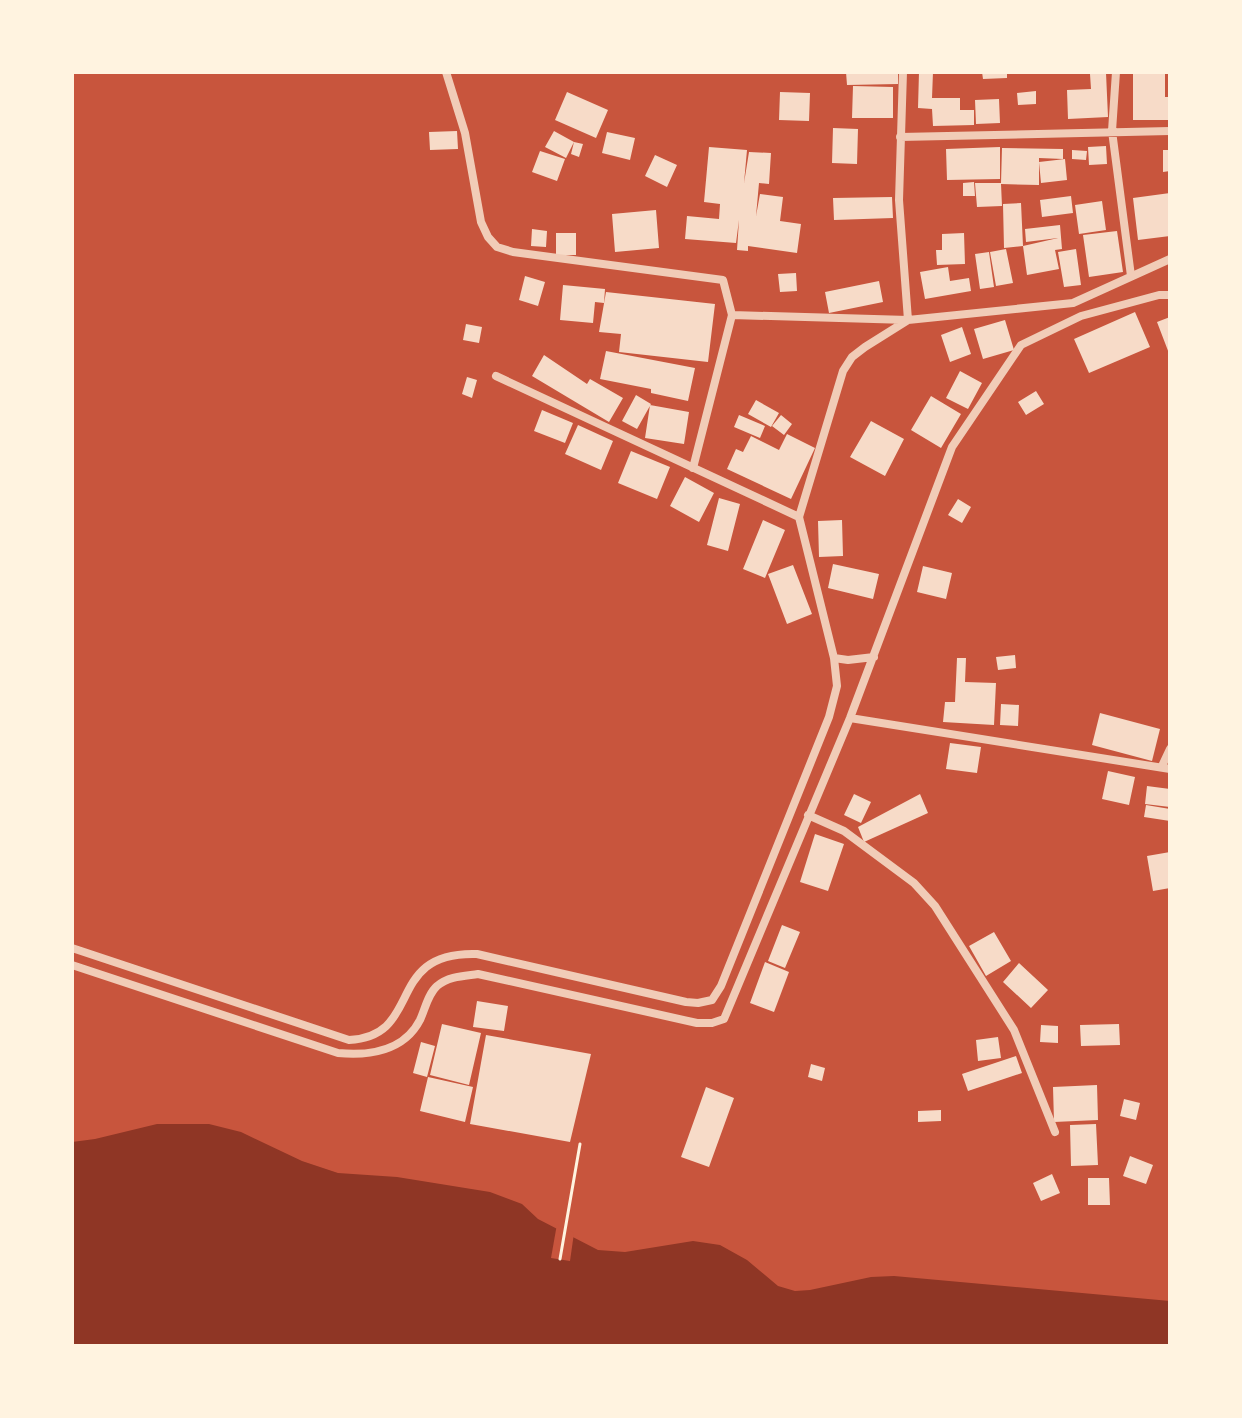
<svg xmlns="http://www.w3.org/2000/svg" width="1242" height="1418" font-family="Signika,sans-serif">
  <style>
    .water { fill: #8f3625 }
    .pier { fill: #c8553d }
    .building { fill: #f7dbc8 }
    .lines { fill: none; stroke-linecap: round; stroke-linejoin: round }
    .path { stroke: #fff3e0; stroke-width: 3 }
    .minor { stroke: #f1ccb7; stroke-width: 8 }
  </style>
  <rect width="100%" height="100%" fill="#c8553d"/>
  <path class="water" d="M157,1124H209L241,1132L302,1161L338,1173L397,1177L490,1192L522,1204L538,1219L598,1250L625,1252L693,1241L720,1245L747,1260L778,1286L795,1291L810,1290L871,1277L894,1276L1170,1301V1346H72V1142L95,1139Z"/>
  <path class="pier" d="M557,1224L574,1233L570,1261L551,1258Z"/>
  <path class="building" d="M846,72H898V84L847,85Z
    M919,72H933L932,98H960V110H974V125L933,126L932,109L918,108Z
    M982,72H1007V78L983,79Z
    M1133,72L1165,73V97H1170V120H1133Z
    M1106,73L1108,117L1068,119L1067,90L1091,89L1090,74Z
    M853,86L893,87V118H852Z
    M1036,91V104L1018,105L1017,93Z
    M567,92L608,110L596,138L555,120Z
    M780,92L810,93L809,121L779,120Z
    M999,99L1000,123L976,124L975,100Z
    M833,128L858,129L857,164L832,163Z
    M457,131L458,149L430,150L429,132Z
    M554,131L574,142L566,158L545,147Z
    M607,132L635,138L630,160L602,153Z
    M574,142L583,144L579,157L571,154Z
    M1106,146L1107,164L1089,165L1088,147Z
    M709,147L747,150L744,183L749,152L771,153L769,184L759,183L756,216L760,194L783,197L780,221L801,224L797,253L748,246V251L737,250L739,220L736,243L685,239L687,216L719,219L720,204L704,202Z
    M1000,147V179L947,180L946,149Z
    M1002,148L1063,149V159L1039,158V185L1001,184L1002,206L977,207L975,183H1001Z
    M1072,150L1087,151L1086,160L1072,159Z
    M1163,150H1170V171L1163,172Z
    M540,151L565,159L557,181L532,172Z
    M655,155L677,165L667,187L645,176Z
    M1065,159L1067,180L1041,183L1039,162Z
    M974,182L975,196H963V183Z
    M1170,193V236L1138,240L1133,198Z
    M1071,196L1073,213L1042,217L1040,200Z
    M892,197L893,218L834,220L833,198Z
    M1102,201L1106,230L1079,234L1075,205Z
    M1021,203L1023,246L1004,248L1003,204Z
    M656,210L659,248L615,252L612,214Z
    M1060,225L1062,249L1055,250L1059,269L1027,275L1023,246L1058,238L1026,242L1025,229Z
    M532,229L547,231L546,247L531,246Z
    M1117,231L1123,272L1089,277L1083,235Z
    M556,233H576V255H556Z
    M964,233L965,264L937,265L936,250H942V234Z
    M1006,249L1013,283L996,286L990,252Z
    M1076,249L1081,285L1064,287L1058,252Z
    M989,252L994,287L980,289L975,254Z
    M948,267L950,281L969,278L971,291L925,299L920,272Z
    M796,273L797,291L780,292L778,274Z
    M525,276L545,282L538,306L519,300Z
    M879,281L883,302L829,313L825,292Z
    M563,285L605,289L604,303L595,302L593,323L560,320Z
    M606,292L715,304L708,362L619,352L621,334L599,332Z
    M1135,312L1150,347L1089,373L1074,339Z
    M1170,317V356L1157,322Z
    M1005,320L1014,350L983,359L974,329Z
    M466,324L482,327L479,343L463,340Z
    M962,327L971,354L950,362L941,335Z
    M606,351L695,368L688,401L651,393V389L600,379Z
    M544,355L587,384L590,379L623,398L609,422L532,376Z
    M960,371L982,383L968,409L946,398Z
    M467,377L477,380L472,398L462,394Z
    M1036,391L1044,404L1026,415L1018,402Z
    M636,395L651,404L637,429L622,421Z
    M931,396L961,414L941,448L911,430Z
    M756,400L779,413L771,427L748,414Z
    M650,405L689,412L684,444L645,438Z
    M542,410L573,423L565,443L534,431Z
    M739,415L765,426L760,438L734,427Z
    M781,415L792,424L784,435L772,426Z
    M871,421L904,439L885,476L850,457Z
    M578,425L613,441L601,470L565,454Z
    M787,434L815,448L791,499L727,469L736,449L743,452L751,436L779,450Z
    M631,451L670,467L657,499L618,483Z
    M685,477L714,493L699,522L670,506Z
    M719,498L740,504L728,551L707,545Z
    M958,499L971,507L962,523L948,515Z
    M763,520L785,530L765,578L743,569Z
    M842,520L843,556L819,557L818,521Z
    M833,564L879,574L873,599L828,588Z
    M793,565L812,614L787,624L768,574Z
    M923,566L952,573L946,599L917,592Z
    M1015,655L1016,668L998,670L996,657Z
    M957,658H966L965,682L996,683L994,725L943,722L945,702H955Z
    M1001,704L1019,705L1018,726L1000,725Z
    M1100,713L1160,729L1152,761L1092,745Z
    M950,743L981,747L977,773L946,769Z
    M1108,771L1135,777L1129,805L1102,799Z
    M1147,786L1170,789V807L1145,804Z
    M854,794L871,802L861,823L844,815Z
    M920,794L928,813L864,842L858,827Z
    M1146,805L1170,809V821L1144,817Z
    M815,834L844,844L828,891L800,882Z
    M1170,852V888L1153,891L1147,856Z
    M782,925L800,932L785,968L768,961Z
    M994,932L1011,961L986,976L969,946Z
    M765,962L789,972L774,1012L750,1003Z
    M1019,963L1048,990L1031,1008L1003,982Z
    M477,1001L508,1006L504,1031L473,1027Z
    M442,1024L481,1033L469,1085L430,1075Z
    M1119,1024L1120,1045L1081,1046L1080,1025Z
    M1041,1025L1058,1026V1043L1040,1042Z
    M486,1035L591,1054L570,1142L470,1124Z
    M998,1037L1001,1058L978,1061L976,1040Z
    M421,1042L435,1046L427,1077L413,1073Z
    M1016,1056L1022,1073L968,1091L962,1074Z
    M811,1064L825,1068L822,1081L808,1077Z
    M428,1077L473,1087L465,1122L420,1111Z
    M1097,1085L1098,1120L1054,1122L1053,1087Z
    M706,1087L734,1098L709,1167L681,1157Z
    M1124,1099L1140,1103L1136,1120L1120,1116Z
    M941,1110V1121L918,1122V1111Z
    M1096,1124L1098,1165L1071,1166L1070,1125Z
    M1130,1156L1153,1165L1146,1184L1123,1176Z
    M1052,1174L1060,1193L1041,1201L1033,1183Z
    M1088,1178H1109L1110,1205H1088Z"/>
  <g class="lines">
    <path class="path" d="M560,1259L580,1144"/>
    <path class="minor" d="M446,72L465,133L481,222L488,237L497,247L513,252L723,280L732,315
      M1116,72L1112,131L1131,276
      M900,137L1170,131
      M496,376L799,517
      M693,468L732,315L908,320L899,200L903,72
      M874,657L848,660L834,658L799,517L843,371L852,357L865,347L908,320L1073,303L1170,259
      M850,718L1170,769
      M1162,766L1170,749
      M808,815L844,831L914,883L935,906L1014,1030L1055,1132
      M72,948L349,1040C425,1036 383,951 477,954L686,1002L698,1003L712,1000L721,986L829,717L837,686L834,658
      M72,965L338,1053C369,1056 404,1051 420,1020C425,1009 428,994 437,986C449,976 464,976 478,974L697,1023H712L724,1019L850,718L952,447L1021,345L1081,316L1159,295H1170"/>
  </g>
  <rect width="1242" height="1418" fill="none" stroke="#fff3e0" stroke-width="148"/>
</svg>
